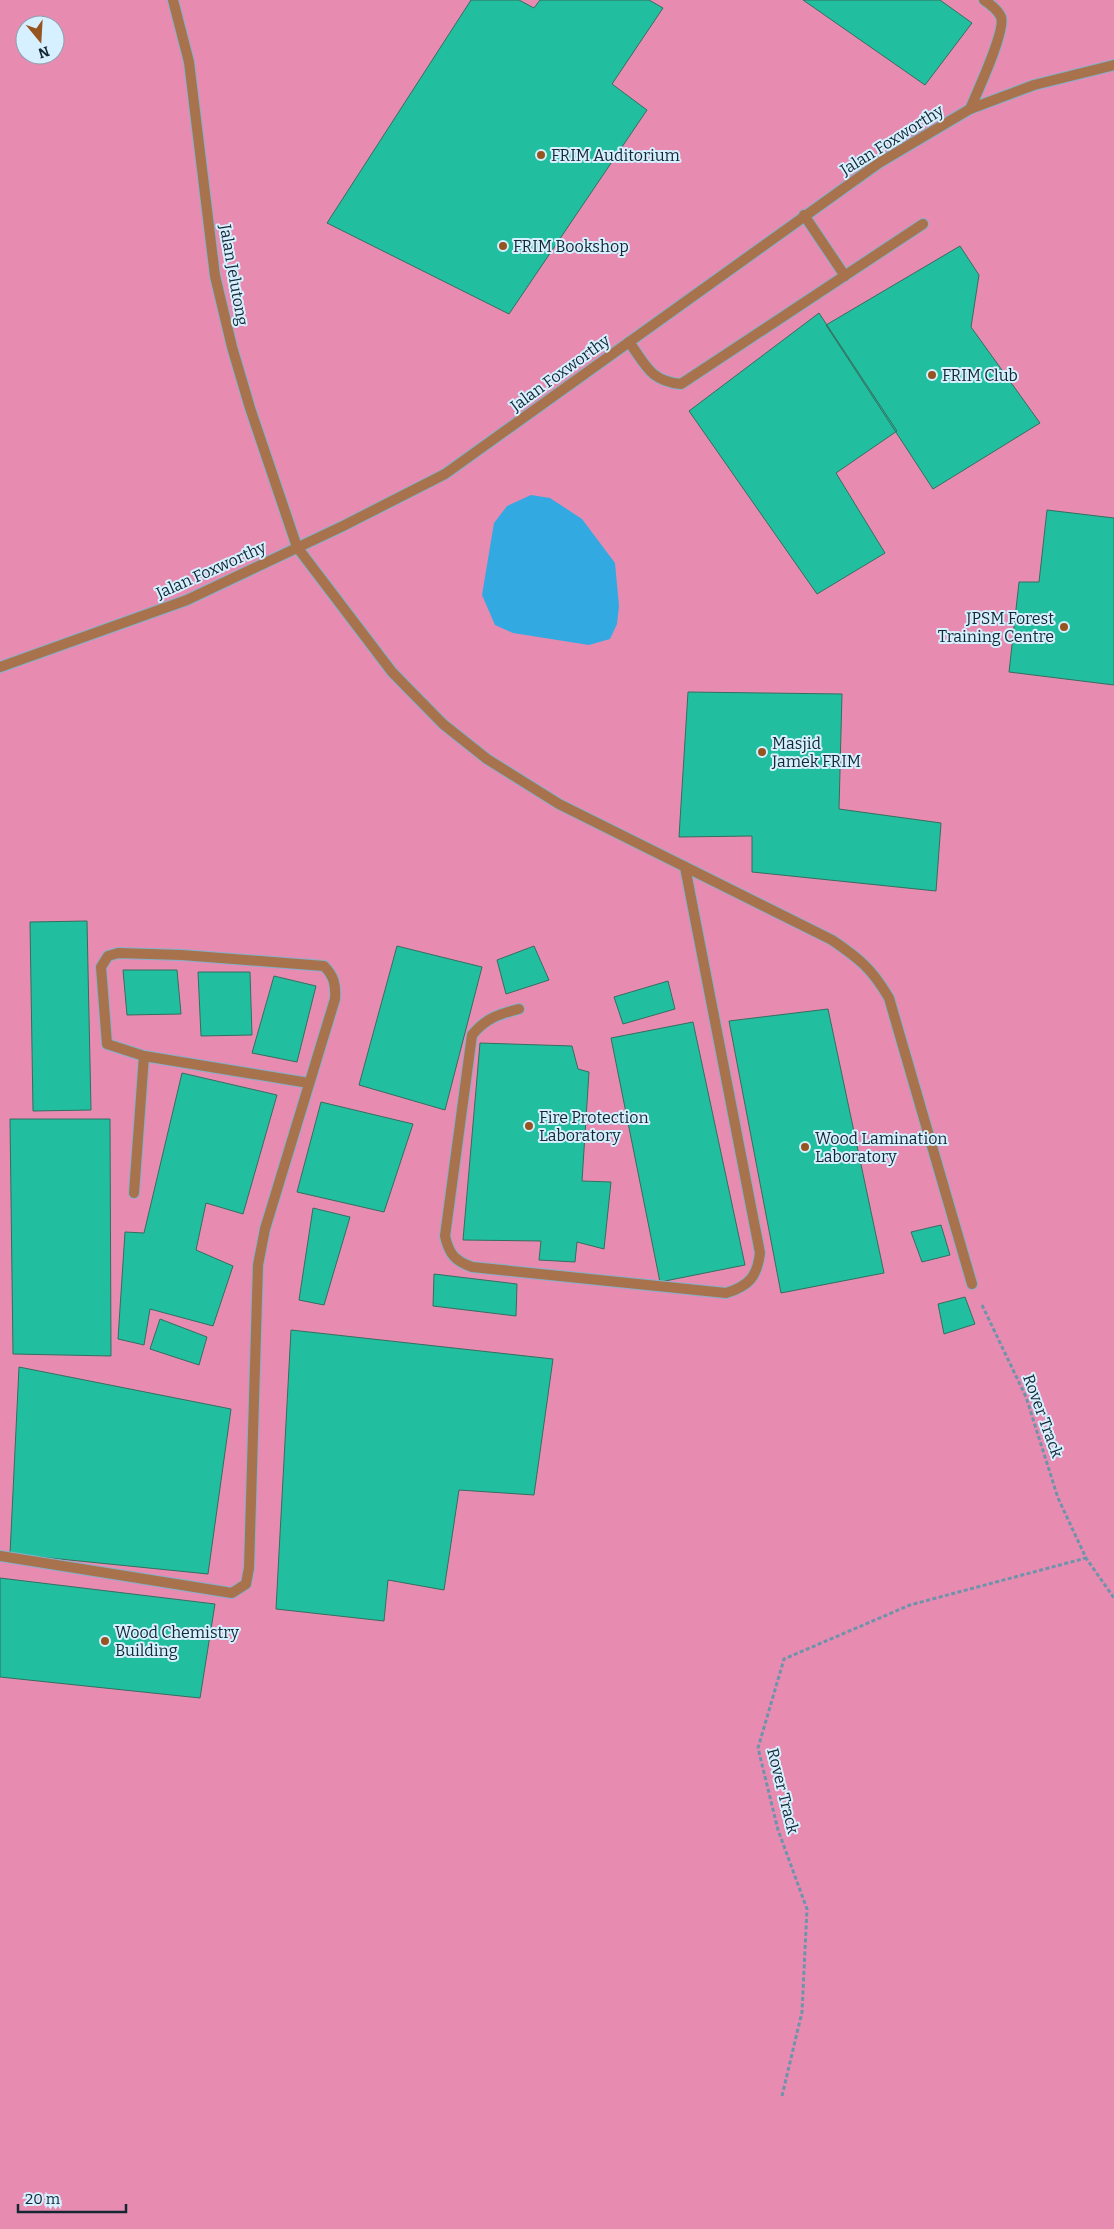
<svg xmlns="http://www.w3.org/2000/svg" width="1114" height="2229" font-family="Bitter,serif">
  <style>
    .green { fill: #e88bb1; fill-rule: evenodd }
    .water { fill: #32a9e1 }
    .building { fill: #21bfa0; stroke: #346e5f }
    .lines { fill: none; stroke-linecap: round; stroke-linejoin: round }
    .service-casing { stroke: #85b0ca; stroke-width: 12 }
    .minor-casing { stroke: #85b0ca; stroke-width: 12 }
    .path { stroke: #6d94ab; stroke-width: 3; stroke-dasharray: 4 2.5; stroke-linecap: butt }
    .service { stroke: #a8724d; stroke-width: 10 }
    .minor { stroke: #a8724d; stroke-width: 10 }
    .poi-dot { fill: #965421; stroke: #d7f0ff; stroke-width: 2 }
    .labels { text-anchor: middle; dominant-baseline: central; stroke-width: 4; stroke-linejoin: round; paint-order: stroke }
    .street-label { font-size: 16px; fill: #132732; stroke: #d7f0ff }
    .poi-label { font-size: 16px; fill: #132732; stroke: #d7f0ff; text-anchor: start }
  </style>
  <rect width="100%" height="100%" fill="#a1d2f0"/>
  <path class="green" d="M0,0H1114V2229H0ZM25,25H55V55H25Z"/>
  <path class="water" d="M531,495L550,498L582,519L615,563L619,606L617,624L610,639L589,645L513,633L495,625L482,595L494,523L507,506Z"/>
  <path class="building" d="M471,0H519L534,8L540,0H649L663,8L612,84L647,110L509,314L327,223Z
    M803,0H940L972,23L925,85Z
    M960,246L979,275L971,327L1040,423L933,489L826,325Z
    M819,313L897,431L836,473L885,553L817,594L689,411Z
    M1047,510L1114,518V685L1009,672L1019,582H1039Z
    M688,692L842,694L839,809L941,823L936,891L752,872V836L679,837Z
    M87,921L91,1110L33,1111L30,922Z
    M397,946L482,967L445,1110L359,1085Z
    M534,946L549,980L506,994L497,960Z
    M123,970H177L181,1014L127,1015Z
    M198,972H250L252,1035L201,1036Z
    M274,976L316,986L297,1062L252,1053Z
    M668,981L675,1009L623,1024L614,997Z
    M828,1009L884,1273L781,1293L729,1021Z
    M693,1022L745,1265L660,1282L611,1038Z
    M480,1043L572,1046L578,1069L589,1072L582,1181L611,1182L604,1249L577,1242L575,1262L539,1260L541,1241L463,1240Z
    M182,1073L277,1095L243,1214L206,1203L196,1250L233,1266L213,1326L150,1309L144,1345L118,1339L125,1232L144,1233Z
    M321,1102L413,1124L384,1212L297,1192Z
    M10,1119H110L111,1356L13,1354Z
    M313,1208L350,1217L324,1305L299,1300Z
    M941,1225L950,1255L922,1262L911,1232Z
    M434,1274L517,1284L516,1316L433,1306Z
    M965,1297L975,1324L944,1334L938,1304Z
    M160,1319L207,1337L199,1365L150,1349Z
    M291,1330L553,1359L534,1495L459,1490L444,1590L388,1580L384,1621L276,1609Z
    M19,1367L231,1409L208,1574L10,1554Z
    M0,1578L215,1604L200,1698L0,1677Z"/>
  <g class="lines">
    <defs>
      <path id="service" d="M173,0L189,62L215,276L232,347L250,408L297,547
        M970,109C977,93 1006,30 1001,17C998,10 990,4 984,0
        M804,215L845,276
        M629,342C646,365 650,381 681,384L923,224
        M519,1009C499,1014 486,1018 472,1035L445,1236C449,1254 455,1261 472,1267L726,1293C749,1286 757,1277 760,1253L685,867
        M134,1193L144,1056
        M0,1556L232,1593L246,1584L249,1568L258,1265L265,1229L335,999C336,985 334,976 324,966L182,955L118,953L108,956L101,967L107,1044L144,1056L309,1083"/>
      <path id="minor" d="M297,547L392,672L443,724L487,759L559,804L832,940C860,959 872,969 889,998L972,1284
        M0,667L187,600L343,526L445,474L879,163L970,109L1034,85L1114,65"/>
    </defs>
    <use href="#service" class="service-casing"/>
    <use href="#minor" class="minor-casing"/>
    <path class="path" d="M982,1305L1026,1397L1058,1498L1086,1558L1114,1598
      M782,2096L802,2012L807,1909L778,1830L758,1748L784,1659L910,1605L1086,1558"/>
    <use href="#service" class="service"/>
    <use href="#minor" class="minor"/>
  </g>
  <g class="poi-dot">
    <circle cx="541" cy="155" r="5"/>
    <circle cx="503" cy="246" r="5"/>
    <circle cx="932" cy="375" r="5"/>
    <circle cx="1064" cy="627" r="5"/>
    <circle cx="762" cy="752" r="5"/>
    <circle cx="529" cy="1126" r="5"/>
    <circle cx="805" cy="1147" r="5"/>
    <circle cx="105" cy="1641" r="5"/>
  </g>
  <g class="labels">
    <g class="street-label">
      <text transform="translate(892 140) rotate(-32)">Jalan Foxworthy</text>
      <text transform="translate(234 275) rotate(80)">Jalan Jelutong</text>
      <text transform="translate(560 373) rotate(-36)">Jalan Foxworthy</text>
      <text transform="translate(211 570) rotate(-24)">Jalan Foxworthy</text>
      <text transform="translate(1043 1416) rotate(70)">Rover Track</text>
      <text transform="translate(783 1791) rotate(76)">Rover Track</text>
    </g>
    <g class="poi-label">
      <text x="551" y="155">FRIM Auditorium</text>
      <text x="513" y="246">FRIM Bookshop</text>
      <text x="942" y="375">FRIM Club</text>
      <text x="1054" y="618" text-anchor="end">JPSM Forest<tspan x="1054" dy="18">Training Centre</tspan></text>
      <text x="772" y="743">Masjid<tspan x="772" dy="18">Jamek FRIM</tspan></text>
      <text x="539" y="1117">Fire Protection<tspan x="539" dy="18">Laboratory</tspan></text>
      <text x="815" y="1138">Wood Lamination<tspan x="815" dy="18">Laboratory</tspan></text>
      <text x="115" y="1632">Wood Chemistry<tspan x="115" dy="18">Building</tspan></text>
    </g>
  </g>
  <g transform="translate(40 40) rotate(162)"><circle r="24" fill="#d7f0ff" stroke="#89a0ad"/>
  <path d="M0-4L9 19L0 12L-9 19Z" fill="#965421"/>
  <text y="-8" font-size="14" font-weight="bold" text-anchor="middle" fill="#132732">N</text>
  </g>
  <path d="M18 2204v8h108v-8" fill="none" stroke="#132732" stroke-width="2.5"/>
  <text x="25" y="2204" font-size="15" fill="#132732" stroke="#d7f0ff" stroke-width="4" paint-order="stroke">20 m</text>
</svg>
